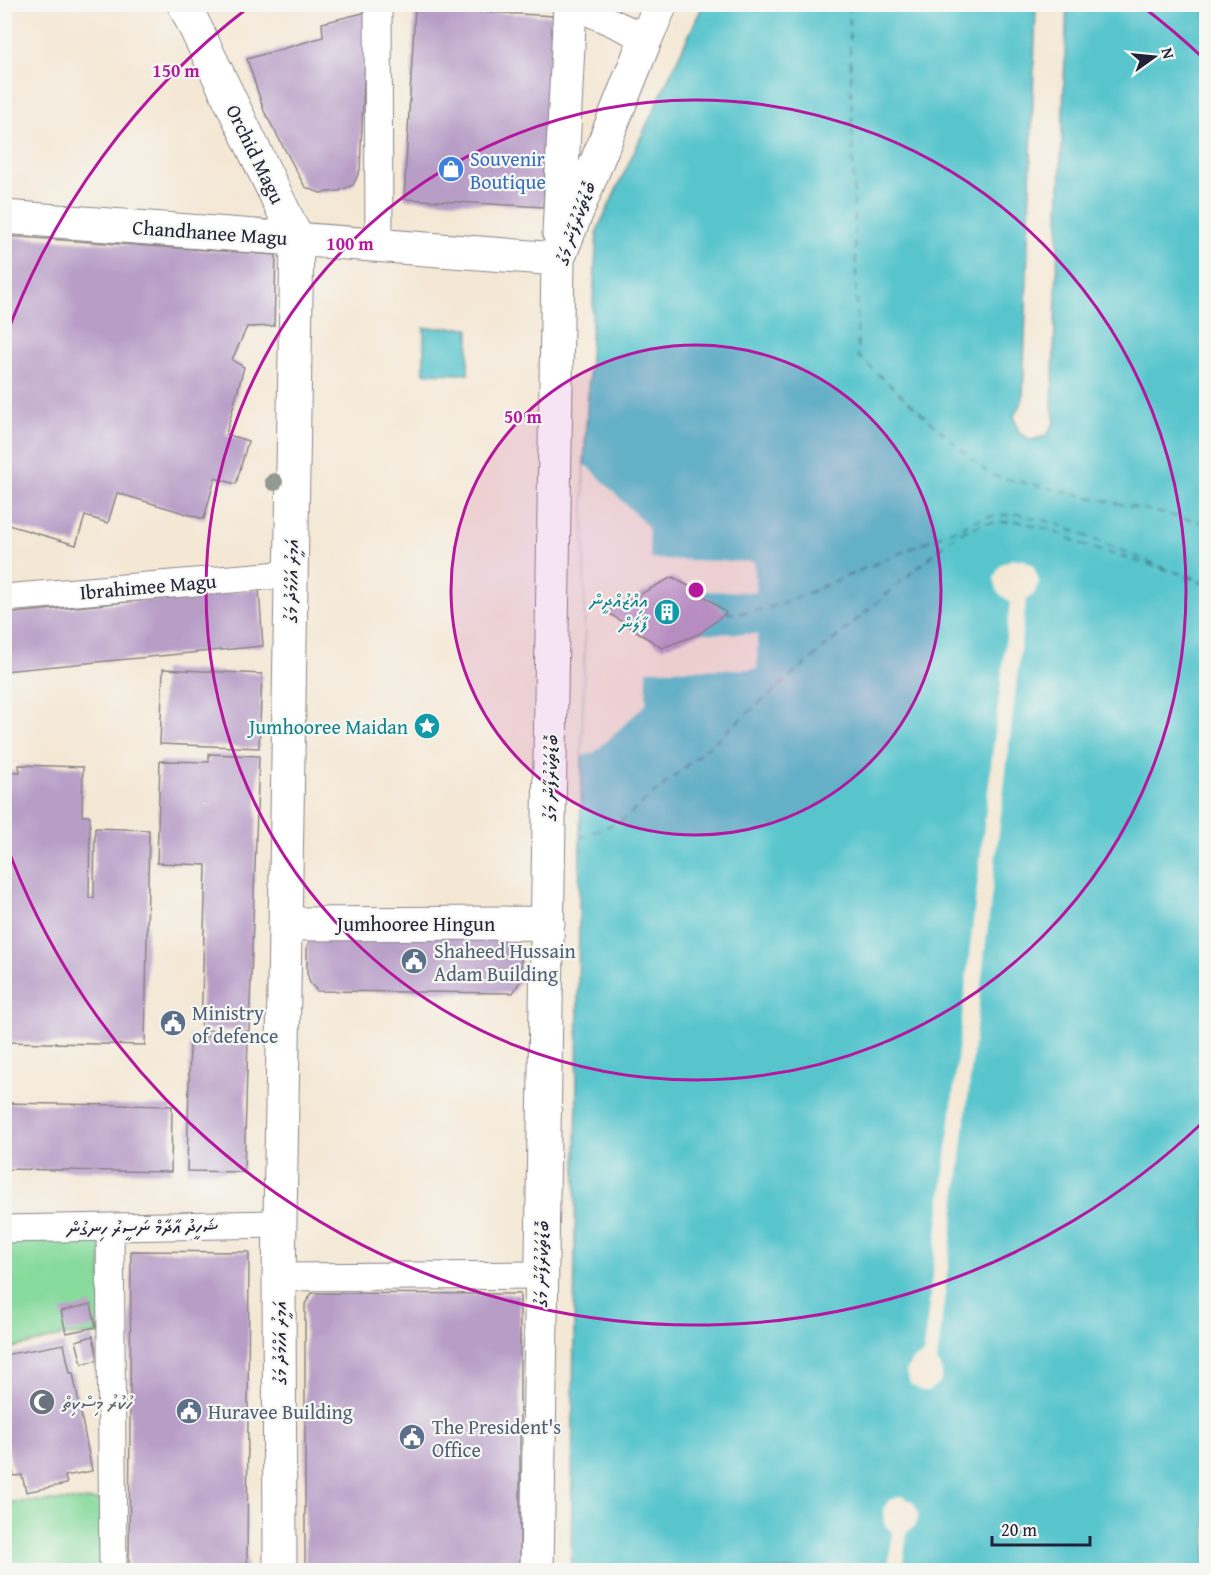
<svg xmlns="http://www.w3.org/2000/svg" width="1211" height="1575" font-family="'Gentium Book Plus','Noto Sans Thaana',serif">
  <style>
    .green { fill: #86da9c; stroke: #547e6c; stroke-width: 1.5 }
    .water { fill: #58c5cd; stroke: #3d7484; stroke-width: 1.5 }
    .pier { fill: #f4e8d5 }
    .lines { fill: none; stroke-linecap: round; stroke-linejoin: round }
    .ferry { stroke: #355b6e; stroke-width: 1.5; stroke-dasharray: 8 6; stroke-linecap: butt }
    .building { fill: #b89ec7 }
    .street-casing { stroke: #8b8588; stroke-width: 29 }
    .secondary-casing { stroke: #8b8588; stroke-width: 35 }
    .street { stroke: #fff; stroke-width: 27 }
    .secondary { stroke: #fff; stroke-width: 33 }
    .tree { fill: #919990 }
    .ring { fill: none; stroke: #b5179e; stroke-width: 3 }
    .labels { text-anchor: middle; dominant-baseline: central; stroke-width: 4.5; stroke-linejoin: round; paint-order: stroke }
    .street-label { font-size: 20px; fill: #22223b; stroke: #f6f6f2 }
    .shop-label { font-size: 20px; fill: #366cbe; stroke: #f6f6f2; text-anchor: start }
    .culture-label { font-size: 20px; fill: #0d838f; stroke: #f6f6f2; text-anchor: end }
    .service-label { font-size: 20px; fill: #4e5e75; stroke: #f6f6f2; text-anchor: start }
    .worship-label { font-size: 20px; fill: #5b616d; stroke: #f6f6f2; text-anchor: start }
    .centre { fill: #b5179e; stroke: #f6f6f2; stroke-width: 3 }
    .ring-label { font-size: 18px; text-anchor: middle; font-weight: bold; fill: #b5179e; stroke: #f6f6f2; stroke-width: 4.5; stroke-linejoin: round; paint-order: stroke }
  </style>
  <rect width="100%" height="100%" fill="#f6f6f2"/>
  <filter id="ink" filterUnits="userSpaceOnUse"><feTurbulence type="fractalNoise" baseFrequency=".0167" numOctaves="2"/><feDisplacementMap in="SourceGraphic" scale="12" xChannelSelector="R" yChannelSelector="G"/><feConvolveMatrix kernelMatrix="1 2 1 2 8 2 1 2 1" color-interpolation-filters="sRGB"/></filter>
  <filter id="wash" filterUnits="userSpaceOnUse"><feTurbulence type="fractalNoise" baseFrequency=".008" numOctaves="4" result="noise"/><feDisplacementMap in="SourceGraphic" scale="24" xChannelSelector="R" yChannelSelector="G"/><feGaussianBlur stdDeviation="1.35" result="paint"/><feColorMatrix in="noise" values="0 0 0 0 0 0 0 0 0 0 0 0 0 0 0 0 0 1.4 0 .05"/><feComposite in="paint" operator="in"/></filter>
  <g filter="url(#wash)">
    <rect width="100%" height="100%" fill="#f4e8d5"/>
    <path class="green" d="M101,1233L102,1334L61,1336L5,1350L4,1234Z
      M4,1500L6,1502L100,1500L103,1570H5Z"/>
    <path class="water" d="M703,5H1036L1023,399L1014,416L1019,433L1031,440L1046,436L1055,422L1052,405L1067,5H1206V1570H571L580,838L585,641L584,465L597,231Z
      M424,328H469L468,374L424,373Z"/>
    <path class="pier" d="M584,465L590,468L648,527L651,559L754,562L756,592L699,591L726,613L700,633L757,634V669L647,670L646,704L594,753L582,756L585,641Z
      M1012,559L1025,560L1034,567L1039,582L1034,594L1026,600L937,1361L942,1371L941,1381L929,1391H922L911,1385L906,1372L912,1360L923,1355L1010,602L998,593L994,578L1000,565Z
      M902,1496L913,1502L919,1514L915,1526L907,1532L902,1570H888L892,1532L884,1523L883,1509L889,1500Z"/>
    <g class="lines">
      <path class="ferry" d="M849,4L858,356L990,475L1206,523
        M1185,576L1206,585
        M726,613H743L780,605L984,517L1018,514L1054,523L1167,569
        M580,838L623,820L957,534L985,523L1017,521L1051,530L1088,547L1206,581"/>
    </g>
    <g id="blocks">
      <path class="building" d="M415,8L554,16L543,207L404,199Z
        M367,12L360,170L353,185L339,191L320,193L305,187L264,111L247,59L323,37L322,23Z
        M5,236L276,255L274,326L247,327L232,360L244,367L226,434L248,441L236,484L215,478L204,519L117,493L108,523L85,516L76,545L5,524Z
        M672,577L698,591L726,613L699,634L662,648L607,612Z
        M259,589L263,646L4,671V614Z
        M163,669L262,674L259,748L160,744Z
        M209,754L259,756L249,1031L201,1030L206,865L157,863L160,761L209,762Z
        M19,765L83,767L82,816H90L89,898H94L95,828L149,830L145,1045L4,1042V771L20,772Z
        M315,933L512,934L521,949V980L513,993L317,991L310,983L307,973V946Z
        M190,1036L248,1037L244,1172L187,1171Z
        M4,1103L172,1106L171,1172L4,1169Z
        M131,1251L249,1252L247,1570H129Z
        M312,1293L520,1294V1570H305V1304Z
        M91,1304L96,1327L66,1333L61,1311Z
        M93,1336L98,1360L82,1364L76,1341Z
        M64,1344L70,1373H73L92,1471L65,1476L67,1484L26,1492L22,1475L14,1476L4,1431V1355Z"/>
    </g>
  </g>
  <g filter="url(#ink)">
    <use href="#blocks" fill-opacity="0" stroke="#8b8588" stroke-width="1.5"/>
    <g class="lines">
      <defs>
        <path id="street" d="M378,4L379,245
          M571,4L646,38
          M4,598L291,574
          M110,1227L113,1570
          M4,1229L280,1224
          M279,1277L541,1275"/>
        <path id="secondary" d="M184,4L297,239L279,1277L280,1570
          M4,217L558,259
          M559,233L570,4
          M285,924L548,923
          M537,1570L558,259L646,38L661,4"/>
      </defs>
      <use href="#street" class="street-casing"/>
      <use href="#secondary" class="secondary-casing"/>
      <use href="#street" class="street"/>
      <use href="#secondary" class="secondary"/>
    </g>
    <circle class="tree" cx="274" cy="482" r="9"/>
  </g>
  <circle cx="696" cy="590" r="245" fill="#b5179e" fill-opacity=".12"/>
  <g class="ring">
    <circle cx="696" cy="590" r="245"/>
    <circle cx="696" cy="590" r="490"/>
    <path d="M1202 1123A735 735 0 0 1 5 841M5 339A735 735 0 0 1 249 7M1143 7A735 735 0 0 1 1202 57"/>
  </g>
  <defs>
    <symbol id="shop-disc" viewBox="-11 -11 22 22"><circle r="9.5" fill="#3f7fe0" stroke="#f6f6f2"/><path d="M-5-2.5h2.3a2.7 3.5 0 0 1 5.4 0H5L5.5 6h-11ZM-1.5-2.5h3a1.5 2.3 0 0 0-3 0Z" fill="#fff"/></symbol>
    <symbol id="building-disc" viewBox="-11 -11 22 22"><circle r="9.5" fill="#0f9aa8" stroke="#f6f6f2"/><path d="M-4-6H4V6H1V3H-1V6H-4ZM-2.5-4.3h1.7v1.8h-1.7ZM.8-4.3h1.7v1.8H.8ZM-2.5-1h1.7V.8h-1.7ZM.8-1h1.7V.8H.8Z" fill="#fff"/></symbol>
    <symbol id="sight-disc" viewBox="-11 -11 22 22"><circle r="9.5" fill="#0f9aa8" stroke="#f6f6f2"/><path d="M0-6L1.8-2.2L6-1.7L2.9 1.2L3.7 5.4L0 3.3L-3.7 5.4L-2.9 1.2L-6-1.7L-1.8-2.2Z" fill="#fff"/></symbol>
    <symbol id="civic-disc" viewBox="-11 -11 22 22"><circle r="9.5" fill="#5c6f8a" stroke="#f6f6f2"/><path d="M-.6-6.5H3V-4.5H.6V-3L4-1V1h2V6H-6V1h2V-1L-.6-3ZM-1.2 2.5V6h2.4V2.5Z" fill="#fff"/></symbol>
    <symbol id="mosque-disc" viewBox="-11 -11 22 22"><circle r="9.5" fill="#6b7280" stroke="#f6f6f2"/><path d="M3.5-4.9A6 6 0 1 0 3.5 4.9A5 5 0 1 1 3.5-4.9Z" fill="#fff"/></symbol>
  </defs>
  <g fill-rule="evenodd">
    <use href="#shop-disc" x="436" y="154" width="30" height="30"/>
    <use href="#building-disc" x="652" y="597" width="30" height="30"/>
    <use href="#sight-disc" x="412" y="711" width="30" height="30"/>
    <use href="#civic-disc" x="399" y="946" width="30" height="30"/>
    <use href="#civic-disc" x="158" y="1008" width="30" height="30"/>
    <use href="#mosque-disc" x="27" y="1387" width="30" height="30"/>
    <use href="#civic-disc" x="174" y="1396" width="30" height="30"/>
    <use href="#civic-disc" x="397" y="1422" width="30" height="30"/>
  </g>
  <g class="labels">
    <g class="street-label">
      <text transform="translate(256 154) rotate(64)">Orchid Magu</text>
      <text transform="translate(575 223) rotate(-71)">ބޮޑުތަކުރުފާނު މަގު</text>
      <text transform="translate(210 232) rotate(4)">Chandhanee Magu</text>
      <text transform="translate(291 581) rotate(-89)">އަމީރު އަހްމަދު މަގު</text>
      <text transform="translate(148 586) rotate(-5)">Ibrahimee Magu</text>
      <text transform="translate(550 778) rotate(-89)">ބޮޑުތަކުރުފާނު މަގު</text>
      <text x="416" y="923">Jumhooree Hingun</text>
      <text transform="translate(142 1227) rotate(-1)">ޝަހީދު އާދާމް ނަސީރު ހިނގުން</text>
      <text transform="translate(541 1264) rotate(-89)">ބޮޑުތަކުރުފާނު މަގު</text>
      <text transform="translate(279 1343) rotate(-90)">އަމީރު އަހްމަދު މަގު</text>
    </g>
    <g class="shop-label">
      <text x="470" y="158">Souvenir<tspan x="470" dy="23">Boutique</tspan></text>
    </g>
    <g class="culture-label">
      <text x="648" y="600">އިއްޒުއްދީން<tspan x="648" dy="23">ފާލަން</tspan></text>
      <text x="408" y="726">Jumhooree Maidan</text>
    </g>
    <g class="service-label">
      <text x="434" y="950">Shaheed Hussain<tspan x="434" dy="23">Adam Building</tspan></text>
      <text x="192" y="1012">Ministry<tspan x="192" dy="23">of defence</tspan></text>
      <text x="208" y="1411">Huravee Building</text>
      <text x="432" y="1426">The President's<tspan x="432" dy="23">Office</tspan></text>
    </g>
    <g class="worship-label">
      <text x="62" y="1402">ހުކުރު މިސްކިތް</text>
    </g>
  </g>
  <circle cx="696" cy="590" r="9" class="centre"/>
  <g class="ring-label">
    <text x="176" y="77">150 m</text>
    <text x="350" y="250">100 m</text>
    <text x="523" y="423">50 m</text>
  </g>
  <rect width="1211" height="1575" fill="none" stroke="#f6f6f2" stroke-width="24"/>
  <g transform="translate(1154 57) rotate(75)" stroke="#f6f6f2" stroke-width="4.5" paint-order="stroke">
  <path d="M0-4.5L10 22L0 15L-10 22Z" fill="#22223b"/>
  <text y="-9" font-size="16" font-weight="bold" text-anchor="middle" fill="#22223b">N</text>
  </g>
  <path d="M992 1536v9h98v-9" fill="none" stroke="#22223b" stroke-width="3"/>
  <text x="1001" y="1536" font-size="18" fill="#22223b" stroke="#f6f6f2" stroke-width="4.5" paint-order="stroke">20 m</text>
</svg>
